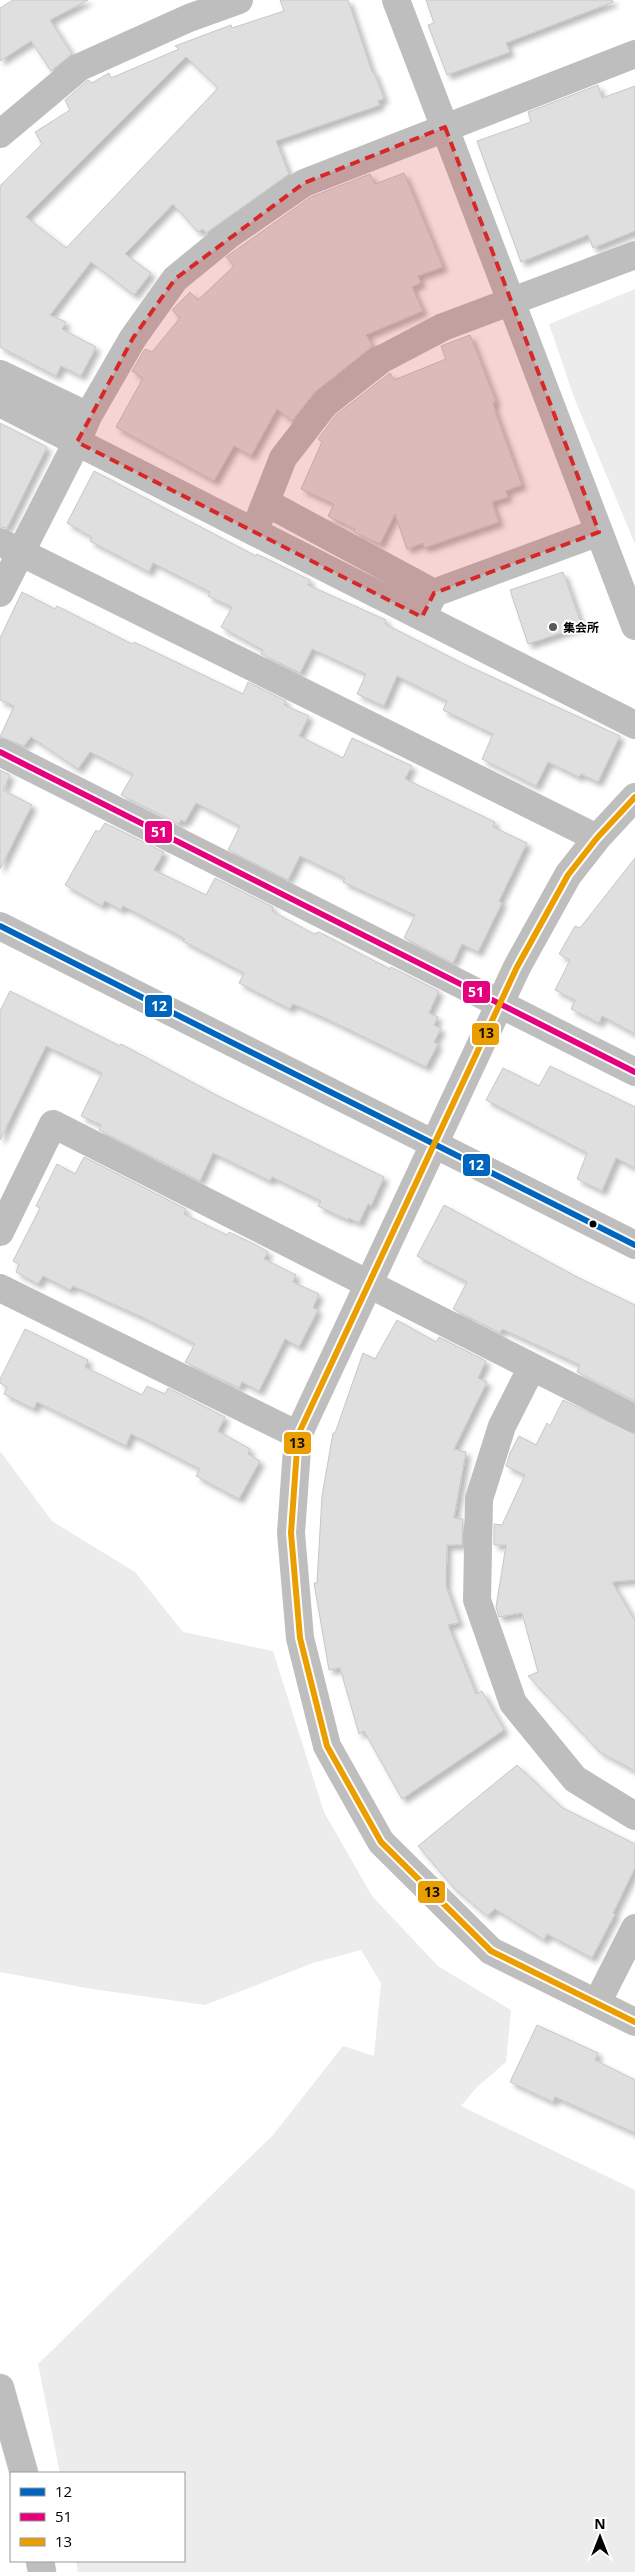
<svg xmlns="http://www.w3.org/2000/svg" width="635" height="2572" font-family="'Open Sans','Noto Sans JP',sans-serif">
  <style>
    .green { fill: #ececec }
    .building { fill: #dfdfdf; stroke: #c7c7c7; fill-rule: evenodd; filter: url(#shadow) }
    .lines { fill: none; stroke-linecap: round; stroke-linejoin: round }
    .major-casing { stroke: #dbdbdb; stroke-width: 29 }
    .minor { stroke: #bebebe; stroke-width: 28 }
    .major { stroke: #bebebe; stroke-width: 28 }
    .bus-1-casing { stroke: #fff; stroke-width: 10 }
    .bus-2-casing { stroke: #fff; stroke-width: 10 }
    .bus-3-casing { stroke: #fff; stroke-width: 10 }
    .bus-1 { stroke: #0065bd; stroke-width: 6 }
    .bus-2 { stroke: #e5007d; stroke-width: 6 }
    .bus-3 { stroke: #eb9e00; stroke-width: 6 }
    .marked { fill: #d62828; fill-opacity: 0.2; stroke: #d62828; stroke-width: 4; stroke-dasharray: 10 6; stroke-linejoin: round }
    .poi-dot { fill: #595959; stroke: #fff; stroke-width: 2 }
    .bus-dot { fill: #000; stroke: #fff; stroke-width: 2 }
    .labels { text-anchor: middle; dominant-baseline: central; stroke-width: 4; stroke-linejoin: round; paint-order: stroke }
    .poi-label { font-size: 12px; font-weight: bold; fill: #000; stroke: #fff; text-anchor: start }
    .line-badge { stroke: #fff; stroke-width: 2 }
    .badge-label { font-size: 14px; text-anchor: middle; font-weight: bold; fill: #fff }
    .pale-badge-label { font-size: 14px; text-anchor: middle; font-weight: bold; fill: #111 }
  </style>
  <defs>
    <filter id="shadow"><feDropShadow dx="4.5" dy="4.5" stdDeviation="2.5" flood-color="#0004"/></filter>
  </defs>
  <rect width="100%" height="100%" fill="#fff"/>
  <path class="green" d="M635,289V544L575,400L549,324Z
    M0,1451L52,1521L135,1572L183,1632L273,1651L324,1812L372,1896L438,1966L511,2010L506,2062L477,2087L461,2106L635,2190V2572H78L76,2561H184V2473H60L38,2364L273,2135L343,2046L374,2056L381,1983L361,1950L313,1963L205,2005L92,1989L0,1972Z"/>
  <path class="building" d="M13,0H88L50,20L72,54L51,71L31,41L0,61V8Z
    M280,0H348L372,72H374L384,99L378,101L380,105L276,141L289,174L206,233L203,229L198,232L173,204L125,254L151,273L134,295L91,262L50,315L66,322L62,329L96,347L81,376L61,366L56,376L0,347V186L42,144L35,132L70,110L65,100L88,80L92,83L109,73L111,78L179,49L175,46L231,25L232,28L284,11ZM186,57L218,88L66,248L26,217Z
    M426,0H612L613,2L506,43L510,52L447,75L428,25L434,23Z
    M598,85L602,98L635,86V231L593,248L588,235L521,262L477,141L531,122L528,112Z
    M404,173L443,267L418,276L421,283L412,287L423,311L366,335L373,346L315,392L292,421L277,409L251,456L234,446L214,481L116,427L143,378L132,371L145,349L152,352L180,318L172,310L190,292L198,300L234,266L226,257L311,197L370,174L375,184Z
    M470,335L496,402H493L496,414L522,485L506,491L508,497L492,502L499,522L424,548L423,543L407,549L395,514L380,544L354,532L355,529L328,516L334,504L301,489L322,442L318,439L336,415L390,373L394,380L446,359L441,346Z
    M0,423L47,447L7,528L0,527Z
    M94,471L256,556L257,554L310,580L308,585L386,620L385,624L464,664L620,736L598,782L581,774L579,777L548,762L536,786L482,759L493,734L443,710L447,701L397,676L384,706L357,694L366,674L312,649L300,673L261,654L263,650L221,627L232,607L208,596L210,592L153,563L149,572L90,541L92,537L67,523Z
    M563,572L582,626L528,644L510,590Z
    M22,592L55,609L57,606L132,644L134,642L243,694L248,682L286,701L284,705L309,716L299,736L343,758L352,738L412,766L405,779L495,822L493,827L527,843L499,901L502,903L478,952L462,944L453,963L404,938L415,915L343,882L345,878L300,856L288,880L228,850L240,826L196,803L185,822L181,820L179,824L121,795L133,774L90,752L78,769L31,737L24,746L0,737L14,706L0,700V638Z
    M0,770L10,775L3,790L32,805L0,869Z
    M105,823L164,852L154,870L206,895L215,878L273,907L272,911L314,934L319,932L390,969L391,967L439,991L429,1013L438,1017L434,1025L441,1029L434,1042L438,1044L426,1067L329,1020L293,1004L290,1009L239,983L244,973L183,941L185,939L176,934L123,906L121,910L105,901L102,906L65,885L96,830L99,832Z
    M635,858V1034L602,1016L599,1023L571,1009L575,1000L555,990L570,960L559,954L575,926L580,928Z
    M10,991L120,1046L121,1044L220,1097L384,1177L371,1206L368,1204L359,1223L349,1218L348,1220L318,1206L321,1201L272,1177L270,1181L213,1153L200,1181L99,1130L101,1125L81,1116L102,1073L46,1046L0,1140V1011Z
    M550,1066L635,1107V1168L616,1158L602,1191L577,1179L587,1153L486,1100L503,1068L539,1086Z
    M84,1157L186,1209L184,1214L227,1235L229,1232L256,1245L268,1252L264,1259L296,1275L293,1282L319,1294L313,1308L318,1310L299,1347L285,1339L259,1391L242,1382L239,1388L185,1362L195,1344L144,1318L73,1286L70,1290L43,1276L38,1284L16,1272L19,1264L13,1261L40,1208L36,1206L57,1164L75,1174Z
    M444,1205L577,1277L635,1305V1401L577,1372L580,1365L502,1329L500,1333L453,1309L467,1282L417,1256Z
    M397,1320L436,1342L439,1337L486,1361L478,1378L487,1382L454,1449L466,1452L454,1518L463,1519L462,1545H447L446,1586L459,1623L448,1625L476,1694L482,1691L504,1730L402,1799L364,1731L359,1734L340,1668L329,1670L314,1583H317L322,1496L333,1433H335L363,1353L375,1359Z
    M25,1329L88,1360L85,1367L142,1395L147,1386L165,1394L168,1388L225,1417L218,1431L250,1449L248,1454L260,1461L239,1499L196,1476L200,1469L131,1434L126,1446L37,1402L34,1409L4,1394L7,1387L0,1383V1379Z
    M563,1400L635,1434V1580L612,1582L635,1621V1771L600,1752L528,1676L538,1672L522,1613L499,1617L496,1607L506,1545H494V1524L502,1525L525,1475L506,1466L510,1453L519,1436L536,1445L547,1423L550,1426Z
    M517,1765L561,1807L635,1844V1868L613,1913L615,1914L592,1958L547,1934L544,1940L495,1909L487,1916L454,1888L418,1846Z
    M537,2025L598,2053L595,2060L635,2080V2133L555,2097L553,2102L510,2082Z"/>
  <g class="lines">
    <defs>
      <path id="major" d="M0,2388L24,2473
        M40,2561L42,2572"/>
    </defs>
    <use href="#major" class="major-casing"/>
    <path class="minor" d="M396,0L635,626
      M0,134L80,67L189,18L239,0
      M0,374L88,416
      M0,403L635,725
      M267,503L434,593
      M254,532L283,458L325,404L382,359L443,327L635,255
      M0,542L597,838
      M0,593L77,442L88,416L133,338L175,279L230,234L304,183L635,54
      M422,617L434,593L599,532
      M0,752L635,1072
      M635,797L597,838L568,875L517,967L298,1435L291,1533L300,1638L327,1746L381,1842L491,1951L635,2022
      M0,926L635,1245
      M0,1232L53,1124L635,1419
      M0,1288L298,1435
      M532,1367L502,1426L479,1499L477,1600L513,1703L575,1779L635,1816
      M597,2003L635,1928"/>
    <use href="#major" class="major"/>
    <defs>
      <path id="bus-1" d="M0,926L635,1245"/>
      <path id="bus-2" d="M0,752L635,1072"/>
      <path id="bus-3" d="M635,797L597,838L568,875L517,967L298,1435L291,1533L300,1638L327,1746L381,1842L491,1951L635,2022"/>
    </defs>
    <use href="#bus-1" class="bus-1-casing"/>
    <use href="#bus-2" class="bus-2-casing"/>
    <use href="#bus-3" class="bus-3-casing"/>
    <use href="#bus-1" class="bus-1"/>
    <use href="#bus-2" class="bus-2"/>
    <use href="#bus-3" class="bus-3"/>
  </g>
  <path class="marked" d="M445,127L599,532L434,593L422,617L77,442L133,338L175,279L304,183Z"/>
  <circle class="poi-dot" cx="553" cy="627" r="5"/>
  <circle class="bus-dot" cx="593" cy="1224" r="4.5"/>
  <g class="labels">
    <g class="poi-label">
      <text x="563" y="627">集会所</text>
    </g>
  </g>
  <g class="line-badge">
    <rect x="144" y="820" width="29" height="24" rx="5" fill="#e5007d"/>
    <rect x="462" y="980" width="29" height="24" rx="5" fill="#e5007d"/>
    <rect x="144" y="994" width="29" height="24" rx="5" fill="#0065bd"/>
    <rect x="471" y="1022" width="29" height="24" rx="5" fill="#eb9e00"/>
    <rect x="462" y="1153" width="29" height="24" rx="5" fill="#0065bd"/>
    <rect x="283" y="1431" width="29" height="24" rx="5" fill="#eb9e00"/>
    <rect x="417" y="1880" width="29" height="24" rx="5" fill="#eb9e00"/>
  </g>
  <g class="badge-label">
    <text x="159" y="837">51</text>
    <text x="476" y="997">51</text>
    <text x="159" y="1011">12</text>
    <text x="476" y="1170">12</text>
  </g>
  <g class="pale-badge-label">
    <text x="486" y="1038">13</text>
    <text x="297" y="1448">13</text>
    <text x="432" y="1897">13</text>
  </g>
  <rect x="10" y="2472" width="175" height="90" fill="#ffffff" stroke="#999999"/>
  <rect x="20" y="2488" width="25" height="8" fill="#0065bd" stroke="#999999"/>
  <text x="55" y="2497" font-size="15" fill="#000000">12</text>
  <rect x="20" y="2513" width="25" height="8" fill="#e5007d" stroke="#999999"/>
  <text x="55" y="2522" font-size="15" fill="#000000">51</text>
  <rect x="20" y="2538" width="25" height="8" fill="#eb9e00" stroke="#999999"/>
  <text x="55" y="2547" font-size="15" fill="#000000">13</text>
  <g transform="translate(600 2537)" stroke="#ffffff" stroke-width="4" paint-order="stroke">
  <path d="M0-4L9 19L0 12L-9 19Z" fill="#000000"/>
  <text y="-8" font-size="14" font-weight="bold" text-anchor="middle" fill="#000000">N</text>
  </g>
</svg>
